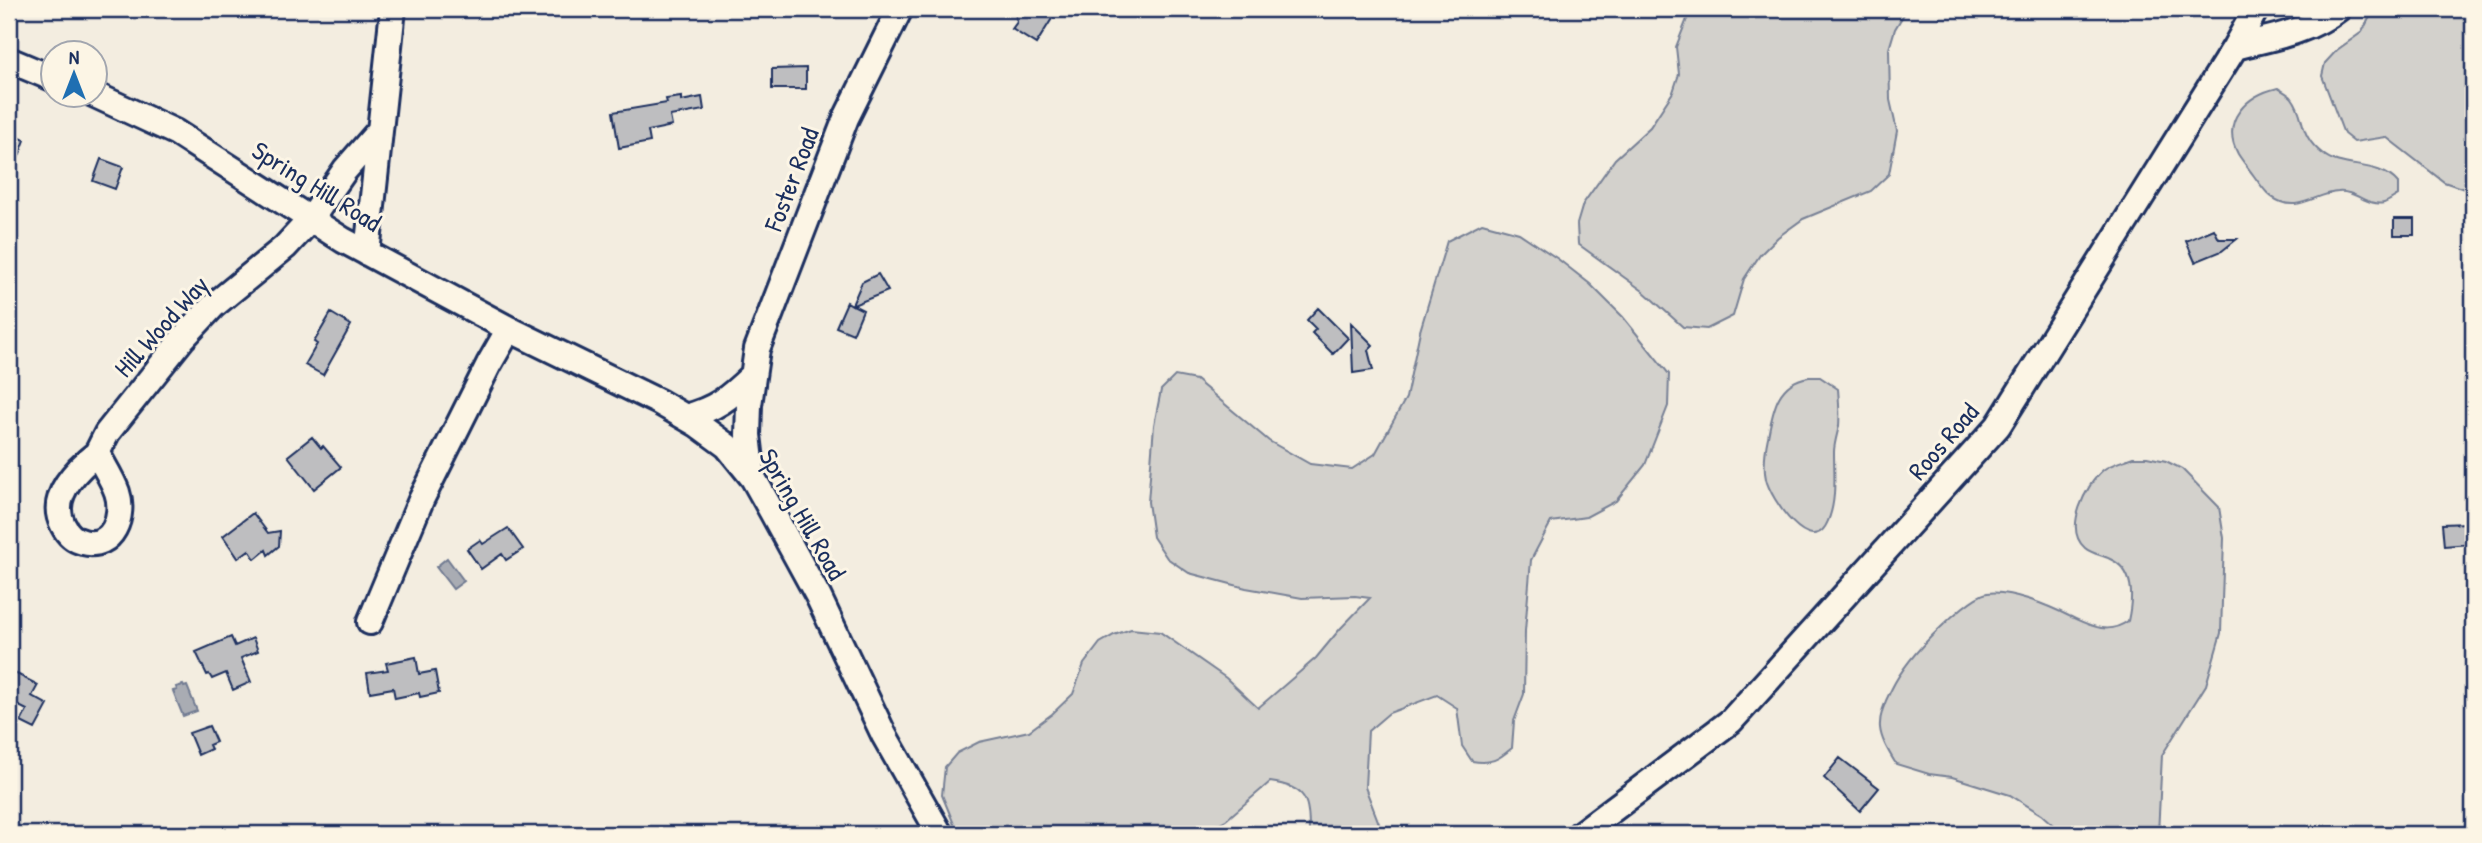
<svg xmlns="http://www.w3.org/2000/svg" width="2482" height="843" font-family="'Patrick Hand',sans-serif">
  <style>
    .green { fill: #d3d1cc; stroke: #778095; stroke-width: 2 }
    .water { fill: #a9acb3; stroke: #707a91; stroke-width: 2 }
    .building { fill: #bebec0; stroke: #1b2f5e; stroke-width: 2 }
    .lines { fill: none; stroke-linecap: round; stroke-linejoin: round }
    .minor-casing { stroke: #1b2f5e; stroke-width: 30 }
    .minor { stroke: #fcf5e5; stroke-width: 24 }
    .labels { text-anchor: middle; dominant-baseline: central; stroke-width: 6; stroke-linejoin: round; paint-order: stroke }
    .street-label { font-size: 26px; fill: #1b2f5e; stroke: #fcf5e5 }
  </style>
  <rect width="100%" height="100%" fill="#f3ede0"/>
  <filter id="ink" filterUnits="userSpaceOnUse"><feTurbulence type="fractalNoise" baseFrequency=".0143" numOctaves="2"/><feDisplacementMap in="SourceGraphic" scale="14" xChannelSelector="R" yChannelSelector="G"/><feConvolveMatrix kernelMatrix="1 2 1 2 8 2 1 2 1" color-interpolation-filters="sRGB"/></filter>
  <g filter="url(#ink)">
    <path class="green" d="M1691,9H1907L1895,29L1889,49L1890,100L1897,131L1889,174L1871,191L1803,219L1778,237L1760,255L1744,279L1733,316L1707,329L1683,327L1643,291L1578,244L1577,224L1583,204L1615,159L1650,127L1673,92L1679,74L1676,47Z
      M2374,9H2473V192L2444,182L2386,137L2354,142L2344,134L2322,76L2325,63L2337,50L2362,32Z
      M2278,88C2282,91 2289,94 2292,98C2306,116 2297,134 2323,154C2342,170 2379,160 2398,183V195C2394,197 2388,202 2384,203C2368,207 2355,190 2338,192C2318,193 2301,210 2281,202C2268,197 2262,187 2254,176C2249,169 2243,162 2238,154C2220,120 2247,95 2278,88Z
      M1482,223L1519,233L1558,259L1590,284L1623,317L1669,374L1668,406L1645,465L1616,501L1586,517L1551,522L1531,560L1525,631L1524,694L1514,721L1512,748C1498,760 1491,764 1472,761L1462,746L1457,708L1437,695L1389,713L1368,731L1365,787L1383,834H1309C1309,799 1307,787 1270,782L1226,820L1200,834H958L942,795L945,767L957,753L979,742L1029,731L1052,714L1073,694L1084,664L1100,643L1114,635L1131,629L1160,632L1226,678L1258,708L1316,658L1340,629L1370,598L1355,596L1302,598L1246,588L1189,573L1167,558L1153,537L1148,502L1154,425L1161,390L1175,376L1196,380L1269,441L1310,464L1352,469L1375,454L1406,398L1420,331L1447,241Z
      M1809,377H1820L1838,389C1839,402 1840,414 1839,426C1837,435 1834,444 1834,452C1834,475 1837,500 1828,521C1812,561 1770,498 1766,479C1763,465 1765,451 1768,437C1773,410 1777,382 1809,377Z
      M2133,457H2147L2166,461L2182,469L2219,507L2224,538L2221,633L2206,685L2162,755L2158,834H2063L2042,815L2010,795L1952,777L1929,774L1896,764C1877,733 1874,723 1891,690C1902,667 1922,645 1940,628C1951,617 1974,596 1987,593C2009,589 2049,606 2069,616C2089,625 2107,636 2128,621C2133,598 2135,570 2110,559C2102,555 2092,554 2085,548C2063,529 2086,485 2103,470C2110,464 2124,461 2133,457Z"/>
    <path class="water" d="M447,558L464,581L453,589L436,567Z
      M183,685L184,687L187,686L197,711L183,716L173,691L177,690L176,687Z"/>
    <path class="building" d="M1014,9H1058L1036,44L1012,29L1017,22Z
      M806,68V89H772V69Z
      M681,97V101L702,97L704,110L670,116L672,126L648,131L650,142L619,148L613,112L667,103L666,99Z
      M9,133L25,140L10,180L9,179Z
      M101,159L123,167L115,189L93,181Z
      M2394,219H2414V235H2394Z
      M2214,229L2219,239H2237L2222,251L2195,262L2186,241Z
      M878,274L888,291L853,305L863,310L853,334L836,327L847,302L852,305L862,282Z
      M1318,308L1348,338L1333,354L1312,333L1316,329L1307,320Z
      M331,313L351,325L323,375L305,365L317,344L314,342Z
      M1351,323L1373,345L1368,350L1373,370L1353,373Z
      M312,437L321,448L323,446L341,467L314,489L288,456Z
      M253,513L268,533L280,531L279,546L268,555L266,550L255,559L249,550L238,558L223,536Z
      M2468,523L2470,544L2444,546L2442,524Z
      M508,528L523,549L506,560L502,554L481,569L467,549L480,540L483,544Z
      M231,637L235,646L253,638L258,651L241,658L251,682L233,690L226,673L212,679L209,674L207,675L196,652Z
      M416,657L419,674L435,671L439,693L420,697L419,693L395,698L393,688L370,692L367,673L388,670L386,663Z
      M9,670L38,685L32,696L48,705L35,729L21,722L27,710L9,701Z
      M209,726L216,742L209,745L211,749L198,755L189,733Z
      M1840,758L1879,788L1860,811L1824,778Z"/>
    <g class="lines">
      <defs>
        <path id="minor" d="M2235,47C2270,38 2309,32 2338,9
          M9,60L52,78
          M93,94L175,132L343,240L509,329L659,402L697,424L727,446L753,478L771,510L818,596L884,735L940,834
          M367,253L393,9
          M685,417C716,409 729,398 752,376
          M97,453L107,433L183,338L213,306L285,247L311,219L345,170L380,130
          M97,453C103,465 112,478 117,492C125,515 113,550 83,542C74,540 67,533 63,525C48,497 77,469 97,453Z
          M753,478L748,435L749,405L757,349L846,118L900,9
          M370,622L421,500L489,364L509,329
          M1580,834L1731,721L1998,426L2235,47L2256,9"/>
      </defs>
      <use href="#minor" class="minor-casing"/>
      <use href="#minor" class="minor"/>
    </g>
  </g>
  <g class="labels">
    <g class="street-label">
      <text transform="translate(791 179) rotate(-69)">Foster Road</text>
      <text transform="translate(317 186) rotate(32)">Spring Hill Road</text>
      <text transform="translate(161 326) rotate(-48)">Hill Wood Way</text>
      <text transform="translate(1943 441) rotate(-49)">Roos Road</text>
      <text transform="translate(803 514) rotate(60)">Spring Hill Road</text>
    </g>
  </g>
  <rect width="2482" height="843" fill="none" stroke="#fcf5e5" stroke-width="35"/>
  <rect x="18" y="18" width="2447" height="808" fill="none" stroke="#1b2f5e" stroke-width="2.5" filter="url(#ink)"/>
  <g transform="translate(74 74)"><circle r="33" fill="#fcf5e5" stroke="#a2a6af" stroke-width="2"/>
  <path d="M0-5L12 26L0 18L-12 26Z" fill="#1f6fb2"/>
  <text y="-10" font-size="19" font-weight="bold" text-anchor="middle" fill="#1b2f5e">N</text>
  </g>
</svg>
